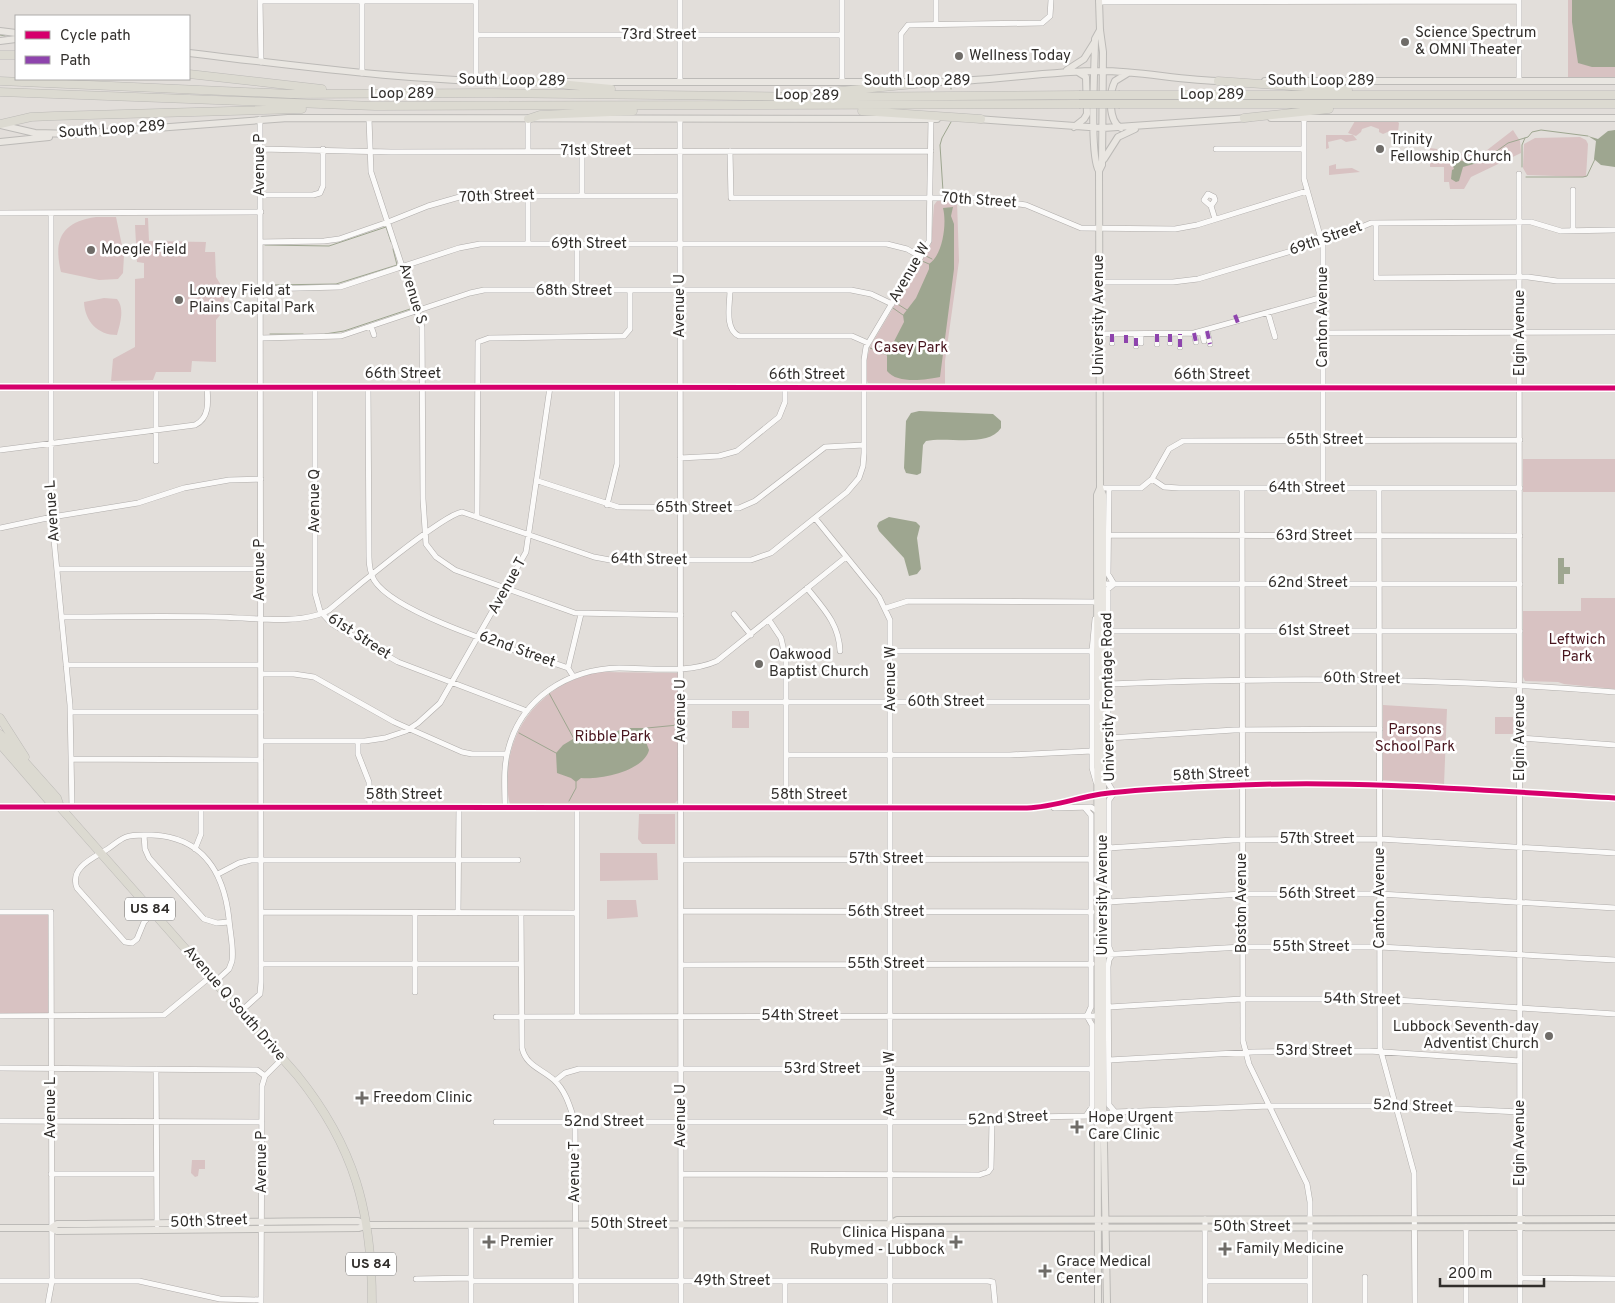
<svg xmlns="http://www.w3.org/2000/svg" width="1615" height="1303" font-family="Overpass,sans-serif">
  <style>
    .green { fill: #d8c2c2 }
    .water { fill: #9ea690 }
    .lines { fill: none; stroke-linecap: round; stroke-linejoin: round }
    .stream { stroke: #9ea690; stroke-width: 1 }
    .minor-casing { stroke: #afacaa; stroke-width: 6 }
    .major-casing { stroke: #bcbab7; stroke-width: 8 }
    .highway-casing { stroke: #bcbab7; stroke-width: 9 }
    .minor { stroke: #fbfaf9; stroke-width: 5 }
    .major { stroke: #e9e6e1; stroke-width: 6 }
    .highway { stroke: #dcdad1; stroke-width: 8 }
    .highway-bridge-casing { stroke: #bcbab7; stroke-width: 9; stroke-linecap: butt }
    .highway-bridge { stroke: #dcdad1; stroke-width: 8 }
    .quiet { stroke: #8e44ad; stroke-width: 4; stroke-dasharray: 8 4; stroke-linecap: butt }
    .cycleway-casing { stroke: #fff; stroke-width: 8 }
    .cycleway { stroke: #d6006c; stroke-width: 5 }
    .poi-dot { fill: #6f6c68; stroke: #fff; stroke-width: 2 }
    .labels { text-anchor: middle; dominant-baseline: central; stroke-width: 5; stroke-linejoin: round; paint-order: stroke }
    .shield { fill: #fff; stroke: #6f6d6b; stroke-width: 1 }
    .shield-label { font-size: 14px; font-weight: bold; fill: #312e2b }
    .poi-label { font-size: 15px; fill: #312e2b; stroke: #fff; text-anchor: start }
    .street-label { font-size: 15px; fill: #312e2b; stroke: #fff }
    .park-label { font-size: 15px; fill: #48151e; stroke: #fff }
  </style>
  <rect width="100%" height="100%" fill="#e2deda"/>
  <path class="green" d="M1568,0H1615V78H1568Z
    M1355,121H1397L1399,123L1398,132L1390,131L1383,134L1379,132V129L1371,126L1362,129L1361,132L1356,136L1348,133Z
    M1513,130L1520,141L1521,153L1471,177L1464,189H1450L1449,182H1444V167H1430V148L1437,149V154H1482Z
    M1326,135H1353L1357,140L1346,142L1341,139L1328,142L1329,148L1326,149Z
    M1580,137L1586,140L1588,144L1586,177L1527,175L1523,168L1524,144L1535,138Z
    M1336,164V169L1352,168L1360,172L1329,175V166Z
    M937,201H957L959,261L945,361V384L868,383C862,373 867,356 871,345L931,244L934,205Z
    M96,217H116L124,255L123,273L118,279L99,280L61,272C53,239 62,222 96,217Z
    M145,218H148L149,241L206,242L205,252H215L216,277L224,290V310L216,320V362L192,361L191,372H156L153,380L111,381L113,359L135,347V279L144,278V263L137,262L135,225H145Z
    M104,298L117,299C125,308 120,324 117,335C98,335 85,322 84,302Z
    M1523,459H1615V492H1523Z
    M1581,598H1615V689L1564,684L1558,682L1525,681L1523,677V611H1581Z
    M599,672L678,673V800L675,803L510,804C507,796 508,786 508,777C508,723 547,682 599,672Z
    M1383,705L1447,709L1444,785L1383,780Z
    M732,711H749V728H732Z
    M1495,717H1513V734H1495Z
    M639,814H675V844H642L638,839Z
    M600,853H657L658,880L600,881Z
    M607,900H636L638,917L607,919Z
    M0,915H48V1013H0Z
    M192,1160H205V1169H199L198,1176L195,1177L191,1173Z"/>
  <path class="water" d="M1572,0H1615V67H1592L1578,63L1572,22Z
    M1615,130V167L1601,165L1594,159L1596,141L1588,136L1598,139L1608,131Z
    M1457,160L1477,163L1463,167L1459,181L1456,182L1451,179L1452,170L1454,169L1452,163Z
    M953,207L951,216L954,224V269L940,377C925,380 897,384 887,371V355L904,322L903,315L916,298L929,269V264C943,255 947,223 943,208Z
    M919,411L993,414L1001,421V428C988,448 947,436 926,441L923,445L921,473L917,475L906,473L904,468L906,421L911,413Z
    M889,517L916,522L920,526L917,538L921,569L917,574L909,576L904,558L879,531L877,526L879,522Z
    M1558,558H1564V567H1570V574H1564V584H1558Z
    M624,728H647L643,734L649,750C644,771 600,780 581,778L576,782L571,778L557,773L556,753L563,745L573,739L585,736L605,737Z"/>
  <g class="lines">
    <path class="stream" d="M0,35L5,36
      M951,89V87
      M1475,163L1487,158L1508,143L1528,137L1532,132L1541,130L1588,136
      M1522,167V145L1525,138
      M1526,177H1583L1587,176L1595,159
      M943,191L940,145L942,138L951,122
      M265,245L329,246L386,227L391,242
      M926,256L932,259
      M922,261L929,264
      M268,285L336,284L397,265L393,249
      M896,303L907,310
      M893,308L903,315
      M270,334H303
      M325,334L344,331L413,308L411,302
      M870,348L887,355
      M549,693L574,739
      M647,728L678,725
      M519,733L556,753
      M569,801L576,788V782"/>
    <defs>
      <path id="minor" d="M260,0L261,62
        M476,0V81
        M680,0V82
        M260,1H476
        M1099,2L1519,1
        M936,24V0
        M476,35H842
        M362,73V1
        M1519,81V0
        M842,82V0
        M901,82V34L908,25L1042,23L1050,16L1051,0
        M1304,118V179L1323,246V488
        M369,119L371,172L422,327L423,499L426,544L436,557L455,570L575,613L681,615
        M680,119L681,1303
        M261,149L391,152L931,151
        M1216,149H1304
        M528,151V119
        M582,151V196
        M730,151L731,198H976L1026,205L1081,228L1175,229L1197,225L1307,191
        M1519,174L1520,1303
        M261,195H313L320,193L323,186V149
        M1211,206L1215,200L1214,197L1208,194L1204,200L1211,206L1215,219
        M0,213L261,212
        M51,213V509L70,705L72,807
        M1376,223V278L1528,277L1557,281H1615
        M1573,231V190
        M260,242L324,241L339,239L388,222L428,206L463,196H680
        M528,244V195
        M577,244V290
        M1099,282H1173L1198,279L1335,238L1371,223L1531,222L1561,231L1615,230
        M260,289L340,287L459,248L480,244H887L907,249L921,257
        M730,290C730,304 724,329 739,336H852L868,343
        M1268,313L1275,337
        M371,326L374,335
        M1207,331L1210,344
        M1202,332L1204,341
        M1194,333L1196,342
        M1323,333L1615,332
        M1099,334L1194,333L1323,297
        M1112,334V343
        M1157,334V344
        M1170,334V343
        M1141,335V343
        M261,338L341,336L470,293L484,290H851L871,294L892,304
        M1136,346V335
        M1180,347V334
        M0,387L1615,388
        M156,387V461
        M315,387V593L320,611L332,624L398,662L527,711
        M368,387L369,557C369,564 371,574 374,580C396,616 526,653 568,668L573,676
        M0,450L195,425C210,418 208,401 207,387
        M680,458L719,456L737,451L779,417L785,402V388
        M1152,479L1169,449L1183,441L1520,440
        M538,481L618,507L739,508L755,501L825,447L864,445
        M1100,488H1141L1152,479L1164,487L1179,488H1520
        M1109,488L1108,574L1114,584L1108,589V783L1114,793L1109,800V947L1112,955L1109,960L1108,967L1109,1105L1115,1112
        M1242,488L1243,1041L1249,1064L1307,1184L1310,1202V1303
        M1379,488L1380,1048L1414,1173L1415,1303
        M607,505L617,464V387
        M477,516L478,342L489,338L624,336L630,329V291
        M815,518L879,597L890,620V1303
        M0,528L52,517L138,503L184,488L229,480L261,479
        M1109,535L1520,536
        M58,569H260
        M1100,584H1520
        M807,588C824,609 839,624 840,651
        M886,608L908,601L1099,602
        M734,614L751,635
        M62,617C113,617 164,616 216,617C247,617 302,626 329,610C350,592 442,515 462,512L594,557L610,560H751L771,553L847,492L859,478L863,466L864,453V360L866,347L929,241L931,119
        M1095,619L1092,651V768L1096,782
        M769,620L781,638L786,660V807
        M1108,631H1520
        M891,651H1092
        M66,665H260
        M568,668L581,614
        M261,674H294L314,677L394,722L462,752L472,754H507
        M1109,684C1278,677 1446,678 1615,692
        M681,702H1092
        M71,712H261
        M1109,738L1234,730L1380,729
        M1520,738L1615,745
        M261,741H365L385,738L406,731L418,723L440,703L526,552L550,387
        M358,741V754L369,782L370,808
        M786,755H1010L1092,751
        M71,759L261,760
        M0,807L1027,808C1053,807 1076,798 1101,794C1147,788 1195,787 1241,785C1366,780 1491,791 1615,798
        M505,807C505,788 503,769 508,750C521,698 568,669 619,668C651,668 688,674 717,661L846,557
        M577,807V1017
        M1054,808L1091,807L1097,811
        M1085,808L1091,815V1007L1087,1016L1092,1025V1107L1086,1116
        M144,835L145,849L149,858L204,919L217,923L229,922
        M1108,848L1233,840L1380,839L1615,853
        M195,849L201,834V807
        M681,860L1091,859
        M218,874L239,863L251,860H518
        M1108,902L1242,894H1380L1615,908
        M681,911L1092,912
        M0,912H51L52,1281L48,1303
        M261,912L576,913
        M153,913L144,922L137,939L132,943L125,942L77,888C69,868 93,858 106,850C113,846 118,840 126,837C134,834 143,835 152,835C203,837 224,873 229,919C230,933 234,948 232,961L229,969L215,982
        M458,913L459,807
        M521,913L522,1048C526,1066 542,1069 554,1080C566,1091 570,1107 575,1122L576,1303
        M1100,955L1242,947H1380L1615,960
        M261,964H521
        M681,965L1092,964
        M415,992V913
        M1109,1007L1242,999H1380L1615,1014
        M240,1012L260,994L261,982L260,119
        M0,1016L164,1015L210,977
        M496,1017L1101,1016
        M1109,1060L1253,1052L1369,1051L1520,1061
        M0,1068L257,1070L265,1076
        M156,1069L157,1225
        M555,1081L565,1073L579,1069H1092
        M0,1121L262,1122
        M496,1122H992L1028,1117L1092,1116L1115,1112L1269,1106H1395L1520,1112
        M51,1174H156
        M681,1174L979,1175L988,1172L991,1168L992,1122
        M1205,1219V1303
        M1365,1277V1303
        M1520,1278L1615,1279
        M416,1279L471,1278
        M0,1281H139L220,1299L261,1300
        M471,1281H988L993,1282L995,1303
        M785,1281V1303
        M1205,1281H1310
        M261,1303L262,1086L265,1076L282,1059
        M471,1303V1225
        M1466,1303V1227"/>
      <path id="major" d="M0,31L16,33
        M0,41L16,39
        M189,53C306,67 423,83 541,82
        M1067,70L1084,59L1094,43
        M1265,81H1615
        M564,82H906
        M931,82C988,82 1044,71 1101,71C1142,71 1182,81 1223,81
        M1271,118H1615
        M977,119L1103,128L1249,118
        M0,125L35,133L77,134L288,118L937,119
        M1074,127L1084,119L1087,114L1086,77L1078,72
        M1121,128C1108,121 1109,93 1115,81L1128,73
        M0,142L49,137
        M1104,159L1118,137L1135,129
        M1099,171C1089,155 1095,64 1095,39L1100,30
        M1100,488L1103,495V1093L1107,1303
        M890,1224L897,1228L1615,1227
        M0,1228H51L57,1224C157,1224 257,1221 358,1221L368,1225L890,1224L897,1220L1615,1219
        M51,1228L57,1231L359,1228L368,1225
        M1098,1303L1097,495L1100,488L1099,171L1102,165L1103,52L1100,30L1099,0"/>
      <path id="highway" d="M0,55H16
        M189,74L322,89
        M0,81L291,94L491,93L815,97L1079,95
        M1218,81L1348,90
        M538,82L611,89
        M0,92L375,106L1079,104
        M830,92L935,82
        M1120,95H1615
        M1120,104H1615
        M862,111L981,119
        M1244,118L1329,109
        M528,119L540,115L633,111
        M0,124L31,117L54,116L302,109
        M0,718L25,757
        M0,734L57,798L60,807
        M0,744L50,802L60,807L297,1075C355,1147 372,1212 372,1303"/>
    </defs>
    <use href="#minor" class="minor-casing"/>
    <use href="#major" class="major-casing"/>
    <use href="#highway" class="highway-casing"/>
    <use href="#minor" class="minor"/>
    <use href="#major" class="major"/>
    <use href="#highway" class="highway"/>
    <defs>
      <path id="highway-bridge" d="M1079,95H1120
        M1079,104H1120"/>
    </defs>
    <use href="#highway-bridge" class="highway-bridge-casing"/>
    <use href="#highway-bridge" class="highway-bridge"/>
    <path class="quiet" d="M1235,315L1238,323
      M1207,331L1210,344
      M1194,333L1196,342
      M1112,334V343
      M1157,334V344
      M1170,334V343
      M1126,335V343
      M1136,346V335
      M1180,347V334"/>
    <defs>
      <path id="cycleway" d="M0,387L1615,388
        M0,807L1027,808C1053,807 1076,798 1101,794C1147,788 1195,787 1241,785C1366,780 1491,791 1615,798"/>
    </defs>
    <use href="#cycleway" class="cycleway-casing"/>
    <use href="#cycleway" class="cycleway"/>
  </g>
  <g class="poi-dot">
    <circle cx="1405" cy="42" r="5"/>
    <circle cx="959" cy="56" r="5"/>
    <circle cx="1380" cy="149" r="5"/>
    <circle cx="91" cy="250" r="5"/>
    <circle cx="179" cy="300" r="5"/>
    <circle cx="759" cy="664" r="5"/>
    <circle cx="1549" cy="1036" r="5"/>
    <path d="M359.5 1090.5h5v5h5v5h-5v5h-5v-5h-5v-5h5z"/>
    <path d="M1074.5 1119.5h5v5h5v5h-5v5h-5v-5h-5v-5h5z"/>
    <path d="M486.5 1234.5h5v5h5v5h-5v5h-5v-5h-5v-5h5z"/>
    <path d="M953.5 1234.5h5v5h5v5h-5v5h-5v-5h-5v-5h5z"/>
    <path d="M1222.5 1241.5h5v5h5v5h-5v5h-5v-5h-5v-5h5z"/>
    <path d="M1042.5 1263.5h5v5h5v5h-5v5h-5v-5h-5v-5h5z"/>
  </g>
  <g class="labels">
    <g class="shield">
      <rect x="125" y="897.5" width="50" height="23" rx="4"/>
      <rect x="346" y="1252.5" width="50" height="23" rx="4"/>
    </g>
    <g class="shield-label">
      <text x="150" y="909">US 84</text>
      <text x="371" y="1264">US 84</text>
    </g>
    <g class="poi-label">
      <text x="1415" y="33">Science Spectrum<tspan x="1415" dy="17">&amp; OMNI Theater</tspan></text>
      <text x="969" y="56">Wellness Today</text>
      <text x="1390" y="140">Trinity<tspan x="1390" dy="17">Fellowship Church</tspan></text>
      <text x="101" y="250">Moegle Field</text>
      <text x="189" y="291">Lowrey Field at<tspan x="189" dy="17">Plains Capital Park</tspan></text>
      <text x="769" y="655">Oakwood<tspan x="769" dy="17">Baptist Church</tspan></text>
      <text x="1539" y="1027" text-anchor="end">Lubbock Seventh-day<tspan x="1539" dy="17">Adventist Church</tspan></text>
      <text x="373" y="1098">Freedom Clinic</text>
      <text x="1088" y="1118">Hope Urgent<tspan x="1088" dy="17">Care Clinic</tspan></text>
      <text x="945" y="1233" text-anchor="end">Clinica Hispana<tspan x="945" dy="17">Rubymed - Lubbock</tspan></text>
      <text x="500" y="1242">Premier</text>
      <text x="1236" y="1249">Family Medicine</text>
      <text x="1056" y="1262">Grace Medical<tspan x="1056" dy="17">Center</tspan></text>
    </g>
    <g class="street-label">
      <text x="659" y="35">73rd Street</text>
      <text transform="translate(512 81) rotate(1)">South Loop 289</text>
      <text x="917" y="81">South Loop 289</text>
      <text x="1321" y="81">South Loop 289</text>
      <text x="402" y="94">Loop 289</text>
      <text x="1212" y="95">Loop 289</text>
      <text transform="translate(807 96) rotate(1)">Loop 289</text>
      <text transform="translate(112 130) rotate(-4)">South Loop 289</text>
      <text x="596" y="151">71st Street</text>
      <text transform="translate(260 165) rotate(-90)">Avenue P</text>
      <text transform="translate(497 197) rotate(-2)">70th Street</text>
      <text transform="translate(979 201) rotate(4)">70th Street</text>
      <text transform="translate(1326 239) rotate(-19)">69th Street</text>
      <text x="589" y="244">69th Street</text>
      <text transform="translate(910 273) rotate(-60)">Avenue W</text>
      <text x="574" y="291">68th Street</text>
      <text transform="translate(412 294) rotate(73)">Avenue S</text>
      <text transform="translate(680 306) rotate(-90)">Avenue U</text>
      <text transform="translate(1099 315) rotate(-90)">University Avenue</text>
      <text transform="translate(1323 317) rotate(-90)">Canton Avenue</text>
      <text transform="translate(1520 333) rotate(-90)">Elgin Avenue</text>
      <text x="403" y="374">66th Street</text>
      <text x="807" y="375">66th Street</text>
      <text x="1212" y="375">66th Street</text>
      <text x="1325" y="440">65th Street</text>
      <text x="1307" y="488">64th Street</text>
      <text transform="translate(315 501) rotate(-90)">Avenue Q</text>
      <text x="694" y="508">65th Street</text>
      <text transform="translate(53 511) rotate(-94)">Avenue L</text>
      <text x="1314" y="536">63rd Street</text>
      <text transform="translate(649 560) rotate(1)">64th Street</text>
      <text transform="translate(260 570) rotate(-90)">Avenue P</text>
      <text x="1308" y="583">62nd Street</text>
      <text transform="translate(508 586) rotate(-61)">Avenue T</text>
      <text x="1314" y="631">61st Street</text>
      <text transform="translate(359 637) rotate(33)">61st Street</text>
      <text transform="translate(517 650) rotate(20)">62nd Street</text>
      <text transform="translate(891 679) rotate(-90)">Avenue W</text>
      <text transform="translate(1362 679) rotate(1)">60th Street</text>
      <text transform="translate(1109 697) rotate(-91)">University Frontage Road</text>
      <text x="946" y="702">60th Street</text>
      <text transform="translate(681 711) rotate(-90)">Avenue U</text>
      <text transform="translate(1520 738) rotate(-90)">Elgin Avenue</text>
      <text transform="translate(1211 775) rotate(-3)">58th Street</text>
      <text x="404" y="795">58th Street</text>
      <text x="809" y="795">58th Street</text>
      <text x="1317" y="839">57th Street</text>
      <text x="886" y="859">57th Street</text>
      <text x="1317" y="894">56th Street</text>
      <text transform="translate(1103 895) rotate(-90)">University Avenue</text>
      <text transform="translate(1380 898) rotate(-90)">Canton Avenue</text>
      <text transform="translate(1242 903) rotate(-90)">Boston Avenue</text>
      <text x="886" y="912">56th Street</text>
      <text x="1311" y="947">55th Street</text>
      <text x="886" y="964">55th Street</text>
      <text transform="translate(1362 1000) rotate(1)">54th Street</text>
      <text transform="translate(234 1004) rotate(49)">Avenue Q South Drive</text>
      <text x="800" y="1016">54th Street</text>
      <text x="1314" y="1051">53rd Street</text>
      <text x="822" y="1069">53rd Street</text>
      <text transform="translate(890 1084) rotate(-90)">Avenue W</text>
      <text transform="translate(1413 1107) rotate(2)">52nd Street</text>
      <text transform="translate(51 1108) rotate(-90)">Avenue L</text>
      <text transform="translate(681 1116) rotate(-90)">Avenue U</text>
      <text transform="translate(1008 1119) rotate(-3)">52nd Street</text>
      <text x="604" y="1122">52nd Street</text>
      <text transform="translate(1520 1143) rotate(-90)">Elgin Avenue</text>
      <text transform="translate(262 1162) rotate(-90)">Avenue P</text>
      <text transform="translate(575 1172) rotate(-90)">Avenue T</text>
      <text transform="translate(209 1222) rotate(-2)">50th Street</text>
      <text x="629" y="1224">50th Street</text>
      <text x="1252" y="1227">50th Street</text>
      <text x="732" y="1281">49th Street</text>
    </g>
    <g class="park-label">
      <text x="911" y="348">Casey Park</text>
      <text x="1577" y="640">Leftwich<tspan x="1577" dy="17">Park</tspan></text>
      <text x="1415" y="730">Parsons<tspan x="1415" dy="17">School Park</tspan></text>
      <text x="613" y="737">Ribble Park</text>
    </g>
  </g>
  <rect x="15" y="15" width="175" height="65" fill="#ffffff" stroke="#adabaa"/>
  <rect x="25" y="31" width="25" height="8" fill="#d6006c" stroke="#adabaa"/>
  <text x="60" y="40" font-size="15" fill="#312e2b">Cycle path</text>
  <rect x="25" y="56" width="25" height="8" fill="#8e44ad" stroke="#adabaa"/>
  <text x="60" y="65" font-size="15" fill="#312e2b">Path</text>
  <path d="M1440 1278v8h104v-8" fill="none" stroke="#312e2b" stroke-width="2.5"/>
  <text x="1448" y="1278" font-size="15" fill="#312e2b" stroke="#ffffff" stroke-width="4" paint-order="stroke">200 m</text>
</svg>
